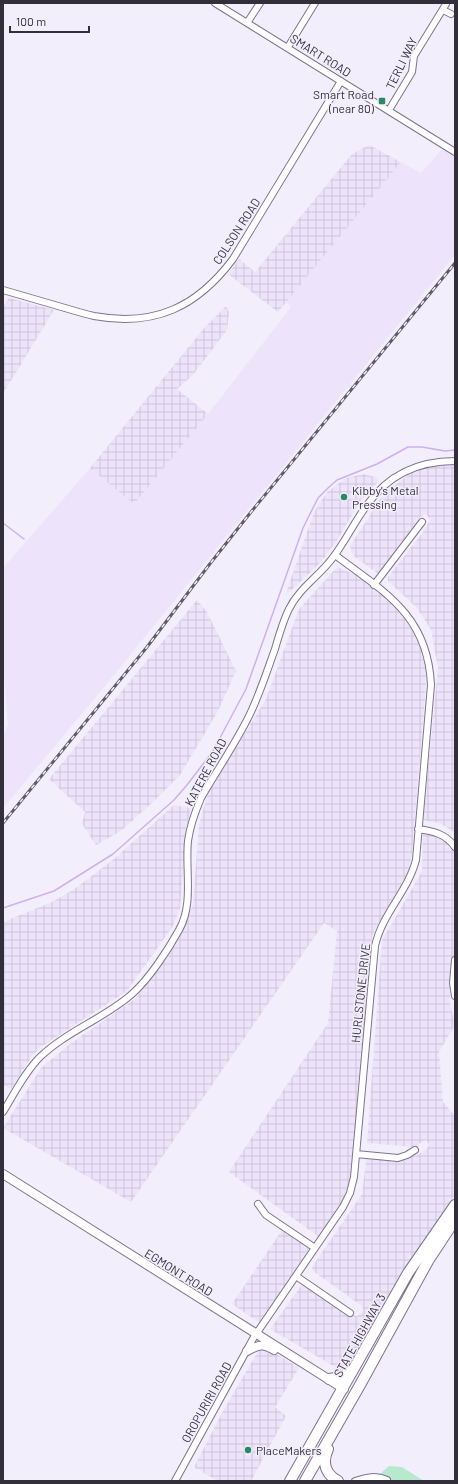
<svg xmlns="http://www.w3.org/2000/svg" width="458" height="1484" font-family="Barlow,sans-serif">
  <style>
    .built { fill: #ede4fb }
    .industrial { fill: url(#industrial-grid) }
    .green { fill: #b7e9cf }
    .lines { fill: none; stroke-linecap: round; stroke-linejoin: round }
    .stream { stroke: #cbb0f3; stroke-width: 1.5 }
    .minor-casing { stroke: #7e738f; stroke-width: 8 }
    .secondary-casing { stroke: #7e738f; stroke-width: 10 }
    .trunk-casing { stroke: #7e738f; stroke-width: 12 }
    .minor { stroke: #fff; stroke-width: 6 }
    .secondary { stroke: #fff; stroke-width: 8 }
    .trunk { stroke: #fff; stroke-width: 10 }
    .rail-casing { stroke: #605b68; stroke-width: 3 }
    .rail { stroke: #f3eefb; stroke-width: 1.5; stroke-dasharray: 4.5; stroke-linecap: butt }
    .poi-dot { fill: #288a63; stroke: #f3eefb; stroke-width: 1.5 }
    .labels { text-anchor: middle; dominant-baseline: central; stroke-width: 3; stroke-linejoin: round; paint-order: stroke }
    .street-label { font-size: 12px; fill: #322e3a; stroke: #f3eefb }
    .poi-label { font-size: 12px; fill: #322e3a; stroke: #f3eefb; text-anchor: start }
  </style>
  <defs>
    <pattern id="industrial-grid" width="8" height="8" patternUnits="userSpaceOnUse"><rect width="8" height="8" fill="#ede4fb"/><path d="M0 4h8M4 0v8" fill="none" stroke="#ccc4d8"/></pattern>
  </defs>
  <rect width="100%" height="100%" fill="#f3eefb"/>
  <path class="built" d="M442,149L455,157V255L96,697L3,808V735L8,725L3,662V568L90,468L134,504L208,414L291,307L286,302L401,162L421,173Z"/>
  <path class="industrial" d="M369,145L401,162L278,312L228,274L239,259L255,272L352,154Z
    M9,298L54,310L4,392L3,391V307Z
    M226,306L229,312L227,330L193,375L177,389L208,414L134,504L90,468L205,327Z
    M444,465H455V834L451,830L439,823L423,820L438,668L431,630L417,608L388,581V577L423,532L430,520L426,514L421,516L381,571L377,573L355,557L351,551L350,546L383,495L414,470Z
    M364,474L375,477L379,481L361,500L336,542L319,564L285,596L314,512L327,492L346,478Z
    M337,567L363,578L383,591L415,627L426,666V686L412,853L409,870L372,936L356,1173L350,1191L319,1237L229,1172L328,1023L337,931L324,923L131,1202L3,1128L41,1068L70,1044L136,998L183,930L193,904L199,825L208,793L266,699L299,609Z
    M197,600L207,612L236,671L218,711L180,775L155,800L121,831L96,845L82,824L85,812L49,779Z
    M174,805L191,808L186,832L180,908L173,926L127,991L41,1047L32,1056L11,1089L3,1085V922L52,902L73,890L114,859Z
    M423,832L429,833L445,840L455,848V942L450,1003L455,1025L439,1052L443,1102L455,1116V1194L432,1229L393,1294L349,1375L270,1329L303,1283L353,1315L357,1316L360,1314L363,1310L362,1306L313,1271L312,1267L362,1194L367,1152L415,1156L427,1149L429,1145L426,1140L413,1147L367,1143L382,940L420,875L422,868Z
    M284,1227L311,1246L260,1323L232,1304Z
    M264,1346L299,1368L275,1407L286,1416L251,1481H218L194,1467L223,1411L260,1348Z"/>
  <path class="green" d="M389,1466L402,1467L424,1481H371L377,1480L382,1472Z"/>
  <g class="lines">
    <path class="stream" d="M3,523L24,539
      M3,908L54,891L113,854L174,800L187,785L213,751L246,689L303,528L318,498L328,488L337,480L377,464L408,447H422L445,451L455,450"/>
    <defs>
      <path id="minor" d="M215,3L455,152
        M443,10L451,14
        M247,23L260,3
        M288,47L315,3
        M389,110L412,72L414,56L446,4
        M3,290C24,296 44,302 65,308C75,311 85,314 94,316C155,327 197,307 233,259L341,81
        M374,585L422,522
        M418,829C433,831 446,834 455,847
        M455,960L453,983L455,996
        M3,1112C14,1094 25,1072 40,1057C67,1031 105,1018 132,994C149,979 168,950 179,930C194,904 185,870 188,841C190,826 195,812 201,798C217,770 236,743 250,714C260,693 267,671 275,649C279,635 283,621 289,609C299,588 321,575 334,556C346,540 355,521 367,505C388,475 419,461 455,461
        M356,1154L398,1158L407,1155L415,1150
        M258,1204L266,1215L315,1248
        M296,1276L350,1313
        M175,1481L254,1337L343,1207L350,1193L354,1177L375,946C382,914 408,891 416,860L431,685C428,616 386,593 335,555
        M355,1481C367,1477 376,1475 387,1480"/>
      <path id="secondary" d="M3,1174L344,1389
        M247,1351C258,1345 263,1343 274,1350"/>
      <path id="trunk" d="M329,1379L342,1377L352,1370
        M328,1449C322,1462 325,1474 338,1481
        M290,1481L408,1273L455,1205
        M305,1481L360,1385L428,1261L455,1220"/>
    </defs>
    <use href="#minor" class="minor-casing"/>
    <use href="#secondary" class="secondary-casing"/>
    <use href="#trunk" class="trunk-casing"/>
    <use href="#minor" class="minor"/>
    <use href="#secondary" class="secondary"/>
    <use href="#trunk" class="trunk"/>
    <defs>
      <path id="rail" d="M3,823L147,647L209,565L251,512L455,263"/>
    </defs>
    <use href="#rail" class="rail-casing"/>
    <use href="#rail" class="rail"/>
  </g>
  <g class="poi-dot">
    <rect x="378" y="97" width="8" height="8" rx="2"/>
    <circle cx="344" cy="497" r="4"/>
    <circle cx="248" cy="1450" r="4"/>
  </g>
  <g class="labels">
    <g class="street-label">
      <text transform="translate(321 55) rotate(32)">SMART ROAD</text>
      <text transform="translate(401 63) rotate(-64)">TERLI WAY</text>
      <text transform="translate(236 231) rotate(-57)">COLSON ROAD</text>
      <text transform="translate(205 772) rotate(-62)">KATERE ROAD</text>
      <text transform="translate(360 993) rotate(-84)">HURLSTONE DRIVE</text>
      <text transform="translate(179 1272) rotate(32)">EGMONT ROAD</text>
      <text transform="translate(359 1335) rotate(-61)">STATE HIGHWAY 3</text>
      <text transform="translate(206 1402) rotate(-61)">OROPURIRI ROAD</text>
    </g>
    <g class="poi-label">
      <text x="374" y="94" text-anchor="end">Smart Road<tspan x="374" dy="14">(near 80)</tspan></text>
      <text x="352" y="490">Kibby's Metal<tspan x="352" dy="14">Pressing</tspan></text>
      <text x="256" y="1450">PlaceMakers</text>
    </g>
  </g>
  <rect width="458" height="1484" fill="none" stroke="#322e3a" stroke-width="8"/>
  <path d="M10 26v6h79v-6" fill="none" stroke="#322e3a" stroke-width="2"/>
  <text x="16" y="26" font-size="12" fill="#322e3a" stroke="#f3eefb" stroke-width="3" paint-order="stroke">100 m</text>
</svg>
